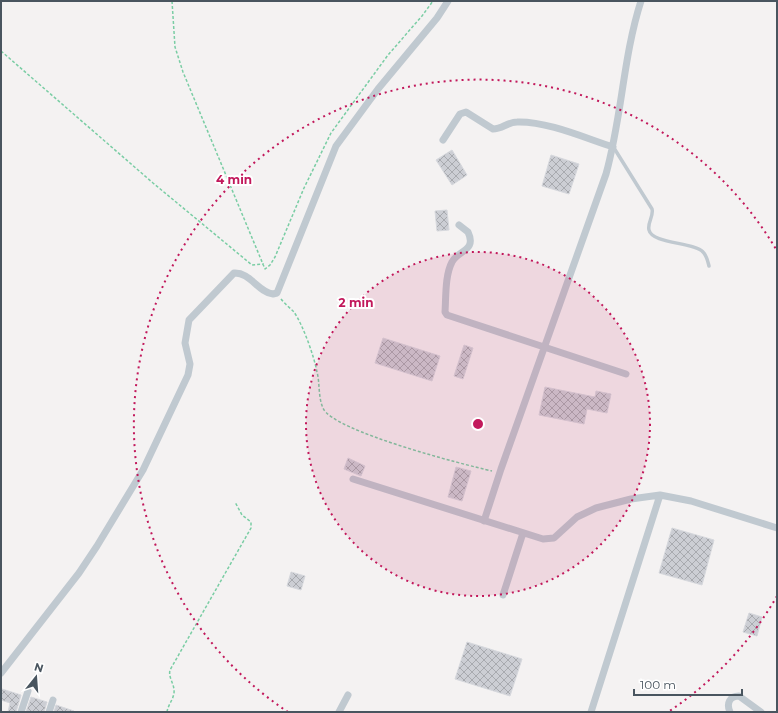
<svg xmlns="http://www.w3.org/2000/svg" width="778" height="713" font-family="Montserrat,sans-serif">
  <style>
    .building { fill: url(#building-cross-hatch); stroke: #d6d8dd }
    .lines { fill: none; stroke-linecap: round; stroke-linejoin: round }
    .path { stroke: #7acda4; stroke-width: 1.5; stroke-dasharray: 3 2; stroke-linecap: butt }
    .lane { stroke: #c0c9d0; stroke-width: 3.5 }
    .street { stroke: #c0c9d0; stroke-width: 7 }
    .ring { fill: none; stroke: #c2185b; stroke-width: 2; stroke-dasharray: 2 4 }
    .centre { fill: #c2185b; stroke: #fff; stroke-width: 2 }
    .ring-label { font-size: 12px; text-anchor: middle; font-weight: bold; fill: #c2185b; stroke: #fff; stroke-width: 4; stroke-linejoin: round; paint-order: stroke }
  </style>
  <defs>
    <pattern id="building-cross-hatch" width="8" height="8" patternUnits="userSpaceOnUse"><rect width="8" height="8" fill="#ccced4"/><path d="M0 0l8 8M0 8l8-8" fill="none" stroke="#a8aaaf"/></pattern>
  </defs>
  <rect width="100%" height="100%" fill="#f4f2f2"/>
  <path class="building" d="M452,150L467,175L452,185L436,160Z
    M551,155L579,164L569,194L542,186Z
    M447,210L449,230L437,231L435,211Z
    M383,338L440,356L432,381L375,363Z
    M464,345L473,348L463,379L454,376Z
    M545,387L595,397L596,391L611,394L607,413L587,409L584,424L539,415Z
    M348,458L365,466L361,476L344,469Z
    M456,467L471,471L462,501L448,497Z
    M672,528L714,540L702,585L659,573Z
    M291,572L305,576L301,590L287,586Z
    M749,613L762,617L757,636L743,632Z
    M467,642L522,659L510,696L455,679Z
    M2,689L21,695L16,712H8L10,703L1,700Z
    M31,697L47,702L44,712H26Z
    M56,705L74,711V712H54Z"/>
  <g class="lines">
    <path class="path" d="M172,1L175,47L183,72L265,269L270,265L275,257L304,188L331,133L388,55L422,16L433,1
      M1,51L153,183L252,265L264,264
      M281,299C285,304 290,308 294,312C303,325 314,356 317,372C320,383 318,397 323,408C332,431 465,465 492,471
      M167,712C168,705 173,700 174,693C175,684 168,678 170,670L251,528V522L242,515L235,502"/>
    <path class="lane" d="M614,148L652,209C654,216 647,223 649,230C652,244 694,242 703,252C707,256 708,262 709,266"/>
    <path class="street" d="M443,140L460,114L466,112L493,129C502,129 508,122 517,122C547,121 585,138 613,147
      M459,225L468,232C477,251 458,250 452,262C445,275 446,297 445,312L447,315L626,374
      M353,479L543,539L554,538L577,517L596,508L631,499L660,495L691,501L777,528
      M484,521L501,469L606,174C622,117 623,57 641,1
      M503,595L523,533
      M1,673L79,573L97,546L143,470L188,375L190,364L185,343L189,320L234,273C250,272 258,292 273,294L277,293L336,146L378,89L437,18L448,1
      M21,712L28,691
      M49,712L53,700
      M339,712L348,695
      M591,712L660,495
      M730,712C726,703 730,696 739,696L761,712"/>
  </g>
  <circle cx="478" cy="424" r="172" fill="#c2185b" fill-opacity=".12"/>
  <g class="ring">
    <circle cx="478" cy="424" r="172"/>
    <path d="M777 596A345 345 0 0 1 668 712M288 712A345 345 0 1 1 777 251"/>
  </g>
  <circle cx="478" cy="424" r="6" class="centre"/>
  <g class="ring-label">
    <text x="234" y="184">4 min</text>
    <text x="356" y="307">2 min</text>
  </g>
  <rect width="778" height="713" fill="none" stroke="#49555f" stroke-width="4"/>
  <g transform="translate(36 677) rotate(17)" stroke="#ffffff" stroke-width="3" paint-order="stroke">
  <path d="M0-3L7 15L0 10L-7 15Z" fill="#49555f"/>
  <text y="-6" font-size="11" font-weight="bold" text-anchor="middle" fill="#49555f">N</text>
  </g>
  <path d="M634 689v6h108v-6" fill="none" stroke="#49555f" stroke-width="2"/>
  <text x="640" y="689" font-size="12" fill="#49555f" stroke="#ffffff" stroke-width="3" paint-order="stroke">100 m</text>
</svg>
